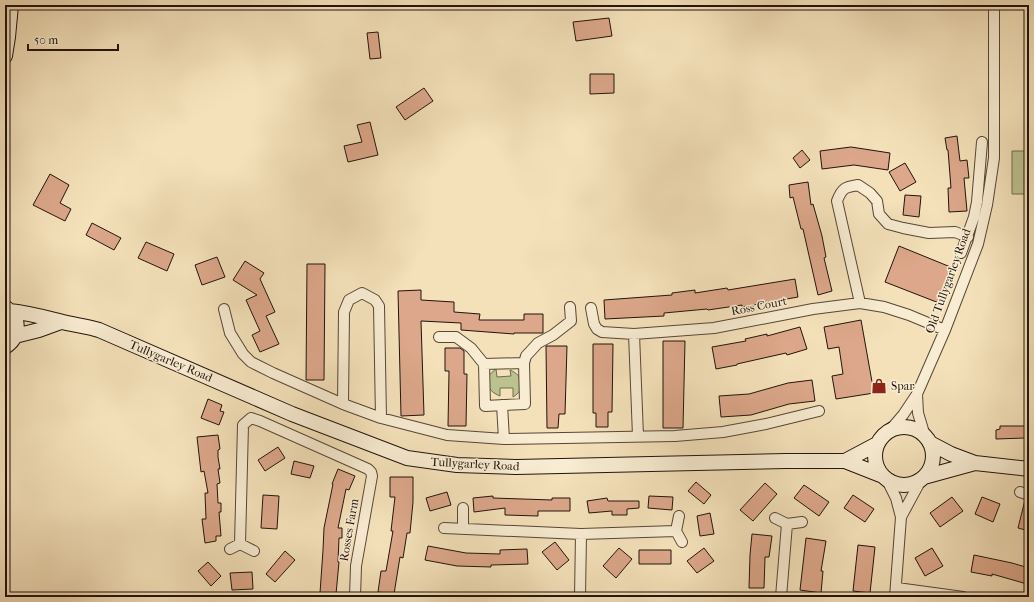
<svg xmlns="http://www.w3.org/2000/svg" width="1034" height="602" font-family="'IM FELL French Canon',serif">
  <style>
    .green { fill: #bcc28f; stroke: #6f6a4e }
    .building { fill: #dca78a; stroke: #22130c }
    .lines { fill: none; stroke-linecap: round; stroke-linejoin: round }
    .street-casing { stroke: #564638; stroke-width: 12 }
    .secondary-casing { stroke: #22130c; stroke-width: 16 }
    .street { stroke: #f8ecd2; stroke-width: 10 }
    .secondary { stroke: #f8ecd2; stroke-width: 14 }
    .labels { text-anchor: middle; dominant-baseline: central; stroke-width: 3; stroke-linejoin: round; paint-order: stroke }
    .street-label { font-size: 12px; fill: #22130c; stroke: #f8ecd2 }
    .poi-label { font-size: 12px; fill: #22130c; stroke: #f8ecd2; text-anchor: start }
  </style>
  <rect width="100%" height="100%" fill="#f4e1ba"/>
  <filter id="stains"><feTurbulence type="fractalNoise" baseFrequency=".005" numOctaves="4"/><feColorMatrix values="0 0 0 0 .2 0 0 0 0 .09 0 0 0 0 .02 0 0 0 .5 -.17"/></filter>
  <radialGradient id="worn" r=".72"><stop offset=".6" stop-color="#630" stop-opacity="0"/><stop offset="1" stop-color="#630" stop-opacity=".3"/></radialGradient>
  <path class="green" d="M1012,151H1029V194H1012Z
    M496,369L497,377L511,376L510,370C524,376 526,389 513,397V388H500V396C485,390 483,378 496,369Z"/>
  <path class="building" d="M609,18L612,36L576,41L573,22Z
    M378,32L381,58L370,59L367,33Z
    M590,74H614V93L590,94Z
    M424,88L433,101L405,120L396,107Z
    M370,122L378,155L348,162L344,146L362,142L357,125Z
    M957,136L960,161L967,160L969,178H964L967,211L949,212L948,188H951L948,150H947L945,138Z
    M851,147L890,153L888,170L854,165L822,169L820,151Z
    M802,150L810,160L800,168L793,158Z
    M905,163L916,182L900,191L889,172Z
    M50,174L69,185L60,203L71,209L65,221L33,205Z
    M808,182L811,205L813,204L822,236L826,257L824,258L832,291L818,295L803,229H801L793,197L790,198L789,185Z
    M905,195L921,196L919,217L903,215Z
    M92,223L121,238L114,250L86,235Z
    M146,242L174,254L167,271L138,258Z
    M899,246L953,268L939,303L885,282Z
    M217,257L225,277L202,285L195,265Z
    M245,261L264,273L260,279L275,312L266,316L279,344L260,352L252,335L260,331L246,300L257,295L233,280Z
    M307,264H325L324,380H306Z
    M795,279L798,297L742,307V305L708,310L707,309L664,313V316L605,319L604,300L672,295V293L695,290V293L727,288L728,290Z
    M421,290V300L454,302V312L480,314L479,320H524V314H543V333H514V334L461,330V323L421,321L424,415L401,416L398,291Z
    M861,320L874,393L836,399L832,376L843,374L839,347L828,349L824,327Z
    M800,327L807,349L787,355L786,353L737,364V365L716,369L712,347L746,341L745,339L767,334V336Z
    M663,341H685L683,428H663Z
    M593,344H613L612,412H608V427H596V413H593Z
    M546,346H567L565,414H559L558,428H547Z
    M445,348H460L464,351V374H467L466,426H448L449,371H445Z
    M812,380L815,401L789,404L751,415L721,417L719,396L749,394L788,383Z
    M208,399L222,405L220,411L224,412L219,425L201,418Z
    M1000,426H1025V438L996,439V430L1000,429Z
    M218,435L220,449L218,450V457L220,469H218L220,483L217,484L218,503H221V512H219L221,536H216V541L205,543L202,519H206L205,493H208L204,471L201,472L197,437Z
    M278,447L285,458L265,471L258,460Z
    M294,461L314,466L310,478L291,474Z
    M338,469L355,476L349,490L346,489L338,528H342V538H339L338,562H339L336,594L320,593L323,550L324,528L333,484H332Z
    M390,477H413V502L410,533H407L403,558L400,557L394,594L378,592L381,571H386L393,531H391L395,497H390Z
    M696,482L711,495L704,504L688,491Z
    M765,483L777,494L753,521L740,510Z
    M804,485L829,502L819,516L794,498Z
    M447,492L451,505L430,511L426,498Z
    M263,495L279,496L277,529L261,528Z
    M853,495L874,509L865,522L844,508Z
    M493,496V498L552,500V498H570V511H538V516L505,515V508L474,512L473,498Z
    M649,496L673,497L672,510L648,508Z
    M952,497L963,511L940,527L930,513Z
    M982,497L1000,504L993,522L975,514Z
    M607,498L608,501H639V508L627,509V515H612V511L589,513L587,501Z
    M1025,500L1029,501V531L1018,528Z
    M710,513L714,534L700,536L697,516Z
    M752,534L772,536L769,557H765L764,588H749L750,555Z
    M806,538L826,541L821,571H823L821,593L800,590Z
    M555,542L569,560L557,570L542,552Z
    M858,545L875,547L870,593L853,591Z
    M428,546L466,553L500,554V550L527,549L528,564L491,565V567L457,566L425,560Z
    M619,548L632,559L616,578L603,566Z
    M704,548L714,561L697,573L687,561Z
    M932,548L943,566L925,576L915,558Z
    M639,550H671V564H639Z
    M285,551L295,560L275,582L266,574Z
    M974,555L1012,563L1029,568V576L1027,584L992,574V576L971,572Z
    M208,562L221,576L211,586L198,571Z
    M252,572L253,589L232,590L230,573Z"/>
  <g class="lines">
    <defs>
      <path id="street" d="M961,253L974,217L977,202L982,142
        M860,303L837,201C842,188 845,187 858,185L870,193L877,201L879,214L888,224L903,228L929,233L955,232L968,237
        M591,308L594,324L597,329L602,332L634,334L714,328L813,309L860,303L884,307L909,315L945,330
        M224,309L230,333L243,354L251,362L273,373L343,404L381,418L447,435L504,439L675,436L723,432L766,424L819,411
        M634,334L638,436
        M439,337H456L471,348L484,364
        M524,363L484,364L485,406L525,404L524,363L526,356L538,343L553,335L571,321L570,307
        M917,394L918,413L924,433
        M343,404L344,312L349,300L362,293L375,300L379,306L381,418
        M502,405L504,439
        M891,429L903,415L917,394L945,330L978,244L987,205L994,158V5
        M887,480L896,498L901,517L895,597
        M1020,492L1029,495
        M463,508V529
        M679,516L676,531L682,542
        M901,517L921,480
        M775,518L787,524L802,522
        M444,528L581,534L676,531
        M240,544L243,425L251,418L260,421L368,469L371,472L372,476L356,566L355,597
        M230,549L240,544L254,551
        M897,588L963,597
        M580,597L581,534
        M781,597L787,524"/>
      <path id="secondary" d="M5,56L8,37L11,5
        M10,311C28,313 43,317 59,321C73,325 86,326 99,330L292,414L407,458L457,465L516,467L786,461H845L883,476
        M15,336L39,330L61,322
        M5,347C20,337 21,319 6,308
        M875 456a29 29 0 1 1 58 0a29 29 0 1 1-58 0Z
        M930,443L951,454L975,463L1029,469
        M845,461L877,444
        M924,477L975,463"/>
    </defs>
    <use href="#street" class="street-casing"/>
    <use href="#secondary" class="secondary-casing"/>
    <use href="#street" class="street"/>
    <use href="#secondary" class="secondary"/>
  </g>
  <defs>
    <symbol id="shop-bare" viewBox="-9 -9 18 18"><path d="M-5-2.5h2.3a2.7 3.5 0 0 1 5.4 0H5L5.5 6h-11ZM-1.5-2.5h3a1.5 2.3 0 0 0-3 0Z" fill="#8f2418" stroke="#f8ecd2" stroke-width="2.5" paint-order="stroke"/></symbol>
  </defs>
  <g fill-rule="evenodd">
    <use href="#shop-bare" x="868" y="375" width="22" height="22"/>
  </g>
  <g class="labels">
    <g class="street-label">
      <text transform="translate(948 281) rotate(-70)">Old Tullygarley Road</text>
      <text transform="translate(759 306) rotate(-11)">Ross Court</text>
      <text transform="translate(171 361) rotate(23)">Tullygarley Road</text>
      <text transform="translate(475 464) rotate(3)">Tullygarley Road</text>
      <text transform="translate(349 530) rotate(-80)">Rosses Farm</text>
    </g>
    <g class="poi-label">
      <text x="891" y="386">Spar</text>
    </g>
  </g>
  <rect width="1034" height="602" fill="none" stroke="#f4e1ba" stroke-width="20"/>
  <rect x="6" y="6" width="1022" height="590" fill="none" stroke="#22130c" stroke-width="2"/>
  <rect x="10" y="10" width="1014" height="582" fill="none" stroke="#22130c"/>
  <path d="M28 44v6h90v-6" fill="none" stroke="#22130c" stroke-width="2"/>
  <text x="34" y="44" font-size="12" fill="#22130c" stroke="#f8ecd2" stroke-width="3" paint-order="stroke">50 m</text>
  <rect width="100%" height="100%" filter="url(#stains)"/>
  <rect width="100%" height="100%" fill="url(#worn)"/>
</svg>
